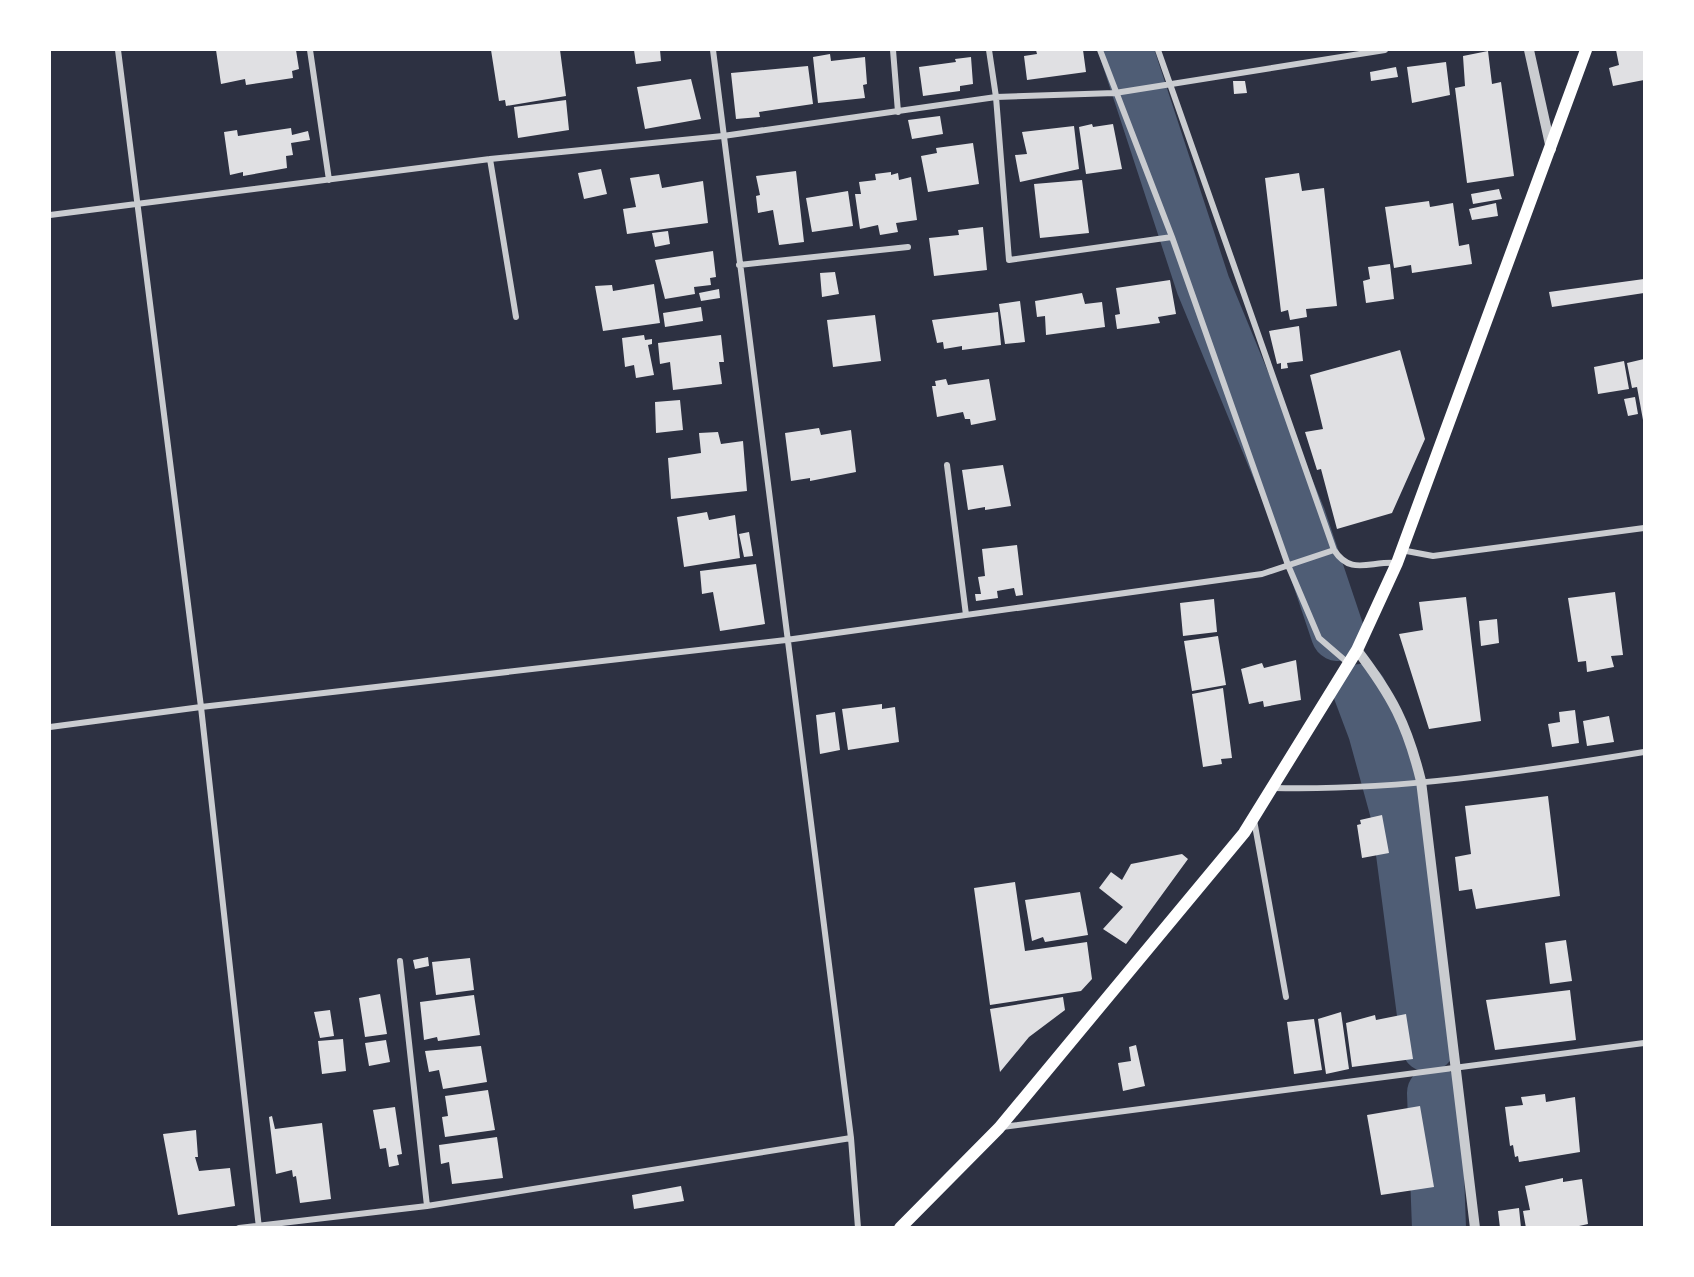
<svg xmlns="http://www.w3.org/2000/svg" width="1694" height="1277" font-family="'IBM Plex Serif',serif">
  <style>
    .lines { fill: none; stroke-linecap: round; stroke-linejoin: round }
    .river { stroke: #4f5d75; stroke-width: 54 }
    .building { fill: #e0e0e3 }
    .minor { stroke: #caccd0; stroke-width: 6 }
    .tertiary { stroke: #caccd0; stroke-width: 10 }
    .secondary { stroke: #fff; stroke-width: 12 }
  </style>
  <rect width="100%" height="100%" fill="#2d3142"/>
  <g class="lines">
    <path class="river" d="M1126,50L1203,285L1299,518L1338,634
      M1360,691L1375,731L1398,815L1428,1045
      M1434,1093L1439,1228"/>
  </g>
  <path class="building" d="M216,50H296L299,69L292,71L293,78L246,85L245,79L221,84Z
    M491,50H560L566,96L506,106L505,100L499,101Z
    M634,50H660L661,61L636,64Z
    M1036,50H1083L1086,72L1027,80L1024,56L1037,54Z
    M1616,50H1643L1644,80L1613,86L1609,68L1619,65Z
    M1488,51L1492,84L1501,82L1514,176L1467,183L1455,88L1465,86L1463,56Z
    M830,54L831,61L865,57L867,84L863,85L865,98L818,103L813,57Z
    M971,57L973,84L960,86V91L923,96L919,67L956,62L955,59Z
    M1446,62L1450,95L1412,103L1407,67Z
    M808,66L813,104L759,112L760,117L736,119L731,73Z
    M1396,67L1398,77L1371,81L1370,72Z
    M691,79L701,119L645,129L637,87Z
    M1233,81H1245L1247,93L1234,94Z
    M566,100L569,130L518,138L514,107Z
    M940,116L943,134L912,139L908,120Z
    M1092,124L1093,127L1113,124L1122,169L1086,174L1079,127Z
    M1074,126L1079,169L1020,182L1015,155L1027,154L1022,132Z
    M291,128L292,135L308,131L310,140L291,143L293,155L286,156L287,168L243,176V172L230,175L224,132L237,130L238,136Z
    M973,143L979,184L928,192L921,156L937,153L936,148Z
    M601,169L607,194L584,199L578,173Z
    M796,171L804,242L779,245L773,210L758,213L756,196L760,195L756,176Z
    M891,172V175L898,173L899,180L911,177L917,220L896,223L898,232L880,235L878,225L860,229L855,194H861L859,182L876,180L875,174Z
    M1299,173L1302,191L1324,188L1337,306L1306,309L1307,317L1290,320L1288,310L1281,312L1265,178Z
    M659,174L662,188L703,181L708,223L627,234L623,209L636,207L630,178Z
    M1082,180L1089,233L1040,238L1034,184Z
    M1499,189L1502,199L1473,204L1471,194Z
    M848,191L853,226L812,232L806,198Z
    M1429,201L1430,207L1453,203L1459,246L1469,244L1472,264L1412,273L1411,265L1394,268L1385,207Z
    M1496,203L1498,216L1472,220L1469,209Z
    M983,227L987,270L934,276L929,238L959,235L958,230Z
    M668,231L670,244L655,247L652,233Z
    M713,251L716,277L710,278L711,285L694,287L695,294L665,299L655,260Z
    M1390,264L1394,299L1366,303L1363,281L1370,279L1368,267Z
    M835,272L839,294L822,297L820,273Z
    M1644,279V293L1552,307L1549,292Z
    M1170,280L1176,314L1158,317L1160,323L1117,329L1115,315L1120,314L1116,288Z
    M654,284L660,323L603,331L595,286L612,285L613,291Z
    M719,289L720,298L701,301L699,293Z
    M1082,293L1085,304L1102,302L1105,327L1046,335L1045,316L1037,317L1035,301Z
    M1020,301L1025,342L1005,344L999,304Z
    M701,307L703,321L665,327L663,313Z
    M998,312L1001,345L962,350V346L944,349L943,342L937,343L932,320Z
    M875,315L881,361L833,367L827,320Z
    M1299,326L1303,361L1287,363L1288,368L1281,369V363L1277,364L1269,331Z
    M644,335L645,340L652,339V344L648,345L654,375L636,378L634,365L625,367L622,338Z
    M721,335L724,362H719L722,384L673,390L670,362L660,364L658,343Z
    M1400,350L1425,439L1392,513L1337,529L1321,469L1317,470L1305,432L1323,429L1310,375Z
    M1644,359V420H1643L1637,387L1632,388L1627,363Z
    M1624,361L1629,389L1598,394L1594,367Z
    M946,379L948,385L989,379L996,420L971,425L970,419H965L963,412L937,417L932,386H936L935,381Z
    M1635,397L1638,414L1628,416L1624,399Z
    M680,400L683,430L656,433L655,402Z
    M819,428L821,435L851,430L856,472L810,481V478L791,481L785,433Z
    M718,432L721,444L743,441L747,491L671,499L668,458L701,453L699,433Z
    M1003,465L1011,506L985,510V507L968,510L962,470Z
    M707,512L709,520L735,515L740,558L684,567L677,517Z
    M749,532L753,556L744,557L739,534Z
    M1017,545L1023,595L1016,596L1014,588L997,591L998,598L976,601L975,594H981L978,577L985,576L982,549Z
    M756,564L765,624L720,631L713,592L702,594L700,571Z
    M1615,592L1623,655L1611,656L1614,667L1587,672L1586,661L1578,662L1568,598Z
    M1466,597L1481,721L1429,729L1399,634L1423,630L1419,602Z
    M1214,599L1217,632L1183,636L1180,603Z
    M1497,619L1499,643L1481,646L1479,621Z
    M1218,636L1226,685L1192,691L1184,641Z
    M1296,660L1301,700L1264,707L1263,701L1249,704L1241,669L1262,663L1264,668Z
    M1223,688L1232,758L1221,759L1222,764L1203,767L1192,694Z
    M882,704V709L895,707L899,742L848,750L842,709Z
    M1575,710L1579,743L1552,747L1548,724L1560,722L1559,712Z
    M835,712L840,750L820,754L816,715Z
    M1609,716L1614,742L1587,746L1583,721Z
    M1548,796L1560,896L1476,909L1472,889L1459,891L1455,857L1471,854L1465,806Z
    M1382,815L1389,853L1362,858L1357,825L1361,824L1360,820Z
    M1182,854L1188,859L1126,944L1103,929L1123,907L1099,888L1111,872L1122,880L1131,864Z
    M1015,882L1025,951L1087,942L1092,979L1081,991L990,1005L974,888Z
    M1080,892L1088,935L1045,942L1043,937L1032,941L1025,900Z
    M1566,940L1572,981L1550,984L1545,943Z
    M428,957L429,966L415,969L413,960Z
    M470,958L474,990L436,995L432,962Z
    M1570,990L1576,1040L1495,1050L1486,1000Z
    M380,994L387,1034L365,1037L359,998Z
    M474,995L480,1035L438,1041L437,1037L424,1040L420,1002Z
    M1063,997L1065,1010L1029,1037L1000,1072L990,1009Z
    M330,1010L334,1036L320,1038L314,1012Z
    M1341,1012L1349,1069L1326,1074L1318,1019Z
    M1406,1014L1413,1059L1352,1067L1346,1023L1375,1015L1376,1020Z
    M1314,1019L1322,1070L1294,1074L1287,1022Z
    M343,1039L346,1071L322,1074L318,1041Z
    M386,1040L390,1062L369,1066L365,1043Z
    M1136,1045L1145,1086L1123,1091L1118,1063L1131,1061L1129,1047Z
    M481,1046L487,1082L443,1089L439,1070L429,1072L425,1051Z
    M488,1090L495,1130L445,1137L442,1117L448,1116L445,1096Z
    M1545,1094L1546,1102L1575,1097L1580,1152L1519,1162L1518,1156L1515,1157L1513,1145L1510,1146L1505,1107L1523,1105L1521,1097Z
    M1420,1106L1434,1187L1381,1195L1367,1115Z
    M395,1107L402,1154L397,1155L399,1165L389,1167L386,1148L380,1149L373,1110Z
    M272,1116L275,1129L322,1123L331,1199L300,1203L296,1176L293,1177L292,1170L276,1174L269,1117Z
    M196,1130L198,1157H195L199,1171L230,1168L235,1206L178,1215L163,1134Z
    M497,1137L503,1178L452,1184L449,1162L441,1164L439,1145Z
    M1563,1178V1182L1582,1179L1588,1224L1570,1228H1526L1523,1211L1530,1210L1525,1186Z
    M681,1186L684,1201L634,1209L632,1195Z
    M1519,1208L1521,1228H1500L1498,1211Z"/>
  <g class="lines">
    <path class="minor" d="M118,50L201,707L259,1228
      M310,50L329,180
      M713,50L851,1138L858,1228
      M893,50L898,112
      M989,50L996,97L1009,260L1172,237
      M1100,50L1172,237L1288,565L1319,638L1348,663
      M1158,50L1334,550C1351,576 1369,561 1397,563
      M490,159L516,317
      M50,215L490,159L723,136L996,97L1115,93L1385,50
      M739,265L908,247
      M947,465L966,615
      M1401,550L1433,556L1644,528
      M50,727L201,707L786,640L1262,574L1334,550
      M1273,788C1397,791 1521,772 1644,752
      M1254,820L1286,997
      M400,961L427,1206
      M1002,1127L1644,1043
      M239,1228L427,1206L851,1138"/>
    <path class="tertiary" d="M1529,50L1551,149
      M1357,650C1392,696 1407,724 1421,781L1475,1228"/>
    <path class="secondary" d="M900,1228L999,1128L1244,833L1357,650L1397,563L1586,50"/>
  </g>
  <rect width="1694" height="1277" fill="none" stroke="#ffffff" stroke-width="102"/>
</svg>
